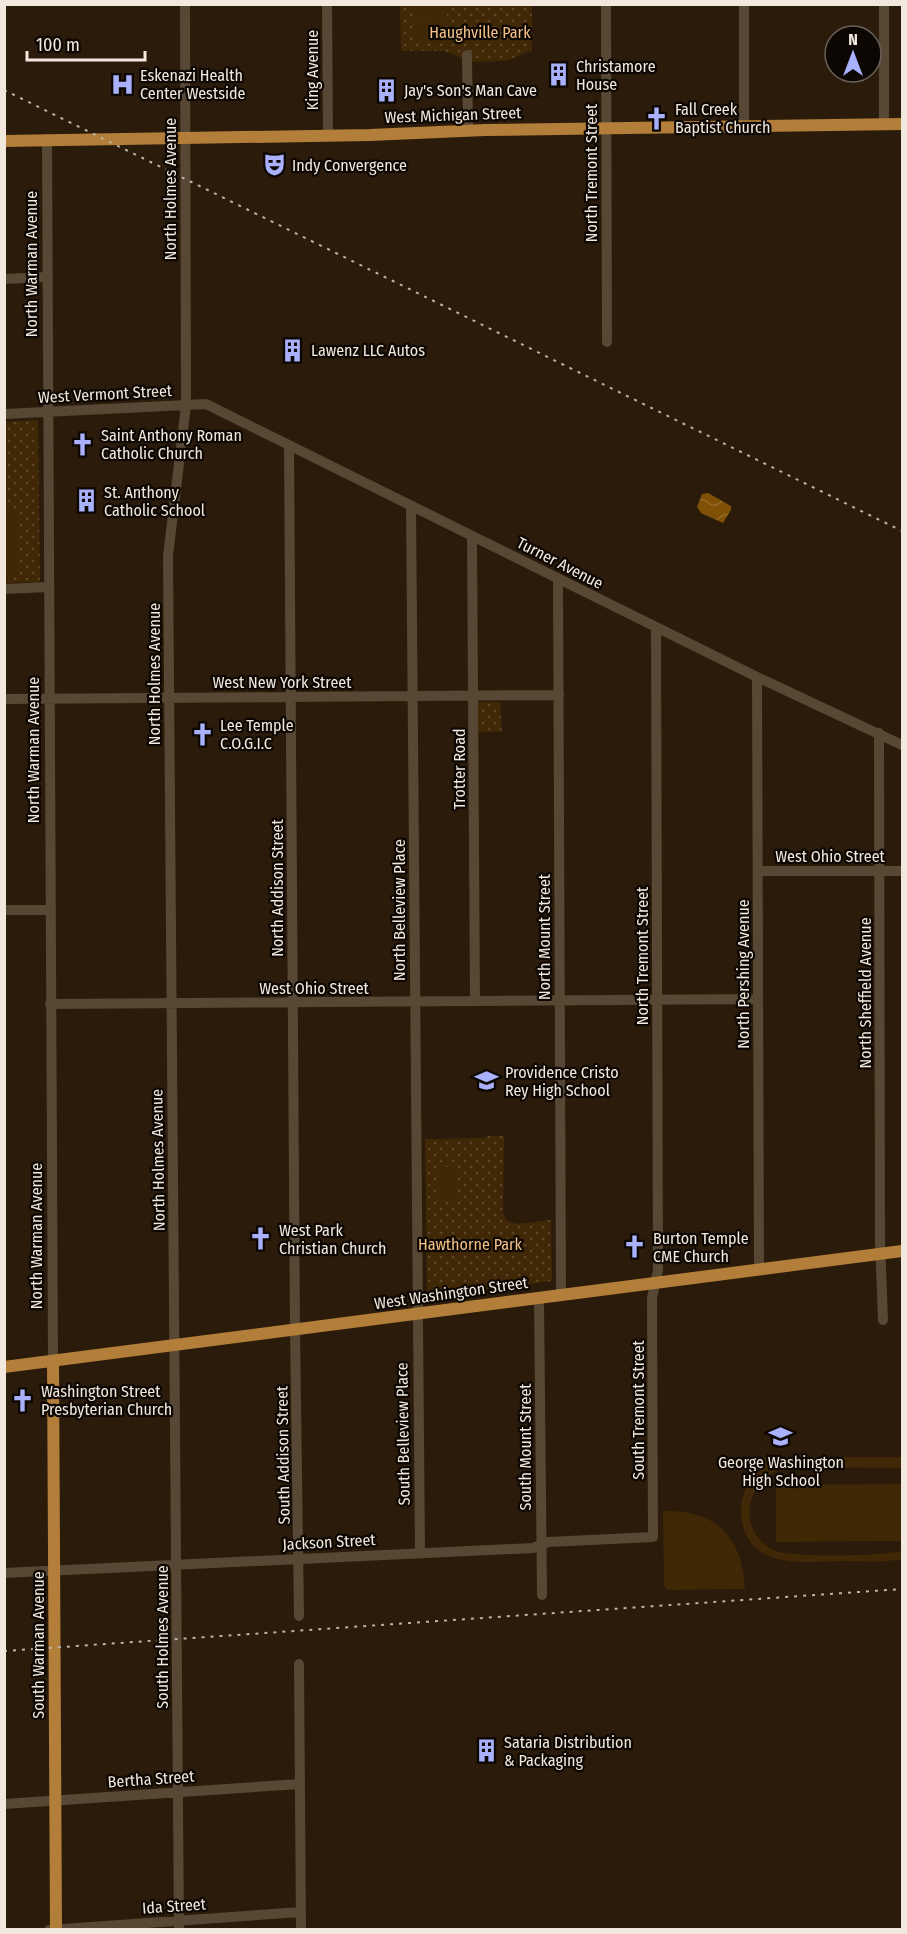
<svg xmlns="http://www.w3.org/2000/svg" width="907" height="1934" font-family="'Fira Sans Condensed',sans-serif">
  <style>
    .park { fill: url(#park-dots) }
    .pitch { fill: #402705 }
    .water { fill: url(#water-waves) }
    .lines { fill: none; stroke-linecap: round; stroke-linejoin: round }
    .minor { stroke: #574735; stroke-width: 10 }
    .major { stroke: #b37e39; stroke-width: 12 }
    .rail { stroke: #beb3a6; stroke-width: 2; stroke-dasharray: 3 6; stroke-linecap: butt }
    .labels { text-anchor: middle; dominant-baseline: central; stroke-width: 4.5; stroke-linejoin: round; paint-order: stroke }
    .park-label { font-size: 16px; fill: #f4c289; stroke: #0d0703 }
    .poi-label { font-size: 16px; fill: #f2e8dd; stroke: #0d0703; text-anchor: start }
    .street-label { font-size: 16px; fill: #f2e8dd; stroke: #0d0703 }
  </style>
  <defs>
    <pattern id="park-dots" width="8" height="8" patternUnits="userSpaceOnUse" patternTransform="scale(1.5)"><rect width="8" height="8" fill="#402705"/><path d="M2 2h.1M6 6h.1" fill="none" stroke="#5c4629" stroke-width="1.8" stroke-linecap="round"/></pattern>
    <pattern id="water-waves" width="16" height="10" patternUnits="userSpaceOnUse" patternTransform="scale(1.5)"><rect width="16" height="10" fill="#805006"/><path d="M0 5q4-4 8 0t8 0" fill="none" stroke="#92692a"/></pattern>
  </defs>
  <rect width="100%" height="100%" fill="#2a1b0a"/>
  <path class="park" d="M400,5H532V50L506,61L473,62L444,51H401Z
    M38,420L40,582L5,583V422Z
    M478,702H500L502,732H478Z
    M489,1136H504L503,1212L507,1221L517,1224L551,1220L552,1281L427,1297L425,1139L483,1138Z"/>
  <path class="pitch" d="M416,5H447V22H416Z
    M416,24H446L447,42H416Z
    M5,512H17L18,576H5Z
    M436,1167H457V1202H436Z
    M763,1457H902V1468L791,1467C748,1472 732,1529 774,1550C790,1558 883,1556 902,1551V1559C883,1563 862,1561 842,1561C803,1562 746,1570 741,1515C739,1495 749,1479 764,1468Z
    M902,1484V1541L776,1542V1485Z
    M663,1511C715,1509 743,1537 745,1589L667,1590L664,1586Z"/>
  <path class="water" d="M708,493L731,506V510L723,523L701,513L697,507L702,494Z"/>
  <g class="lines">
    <path class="minor" d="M327,4L328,135
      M606,4L607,342
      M884,4V124
      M467,55L468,130
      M744,126V4
      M47,139L53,1361
      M4,279L47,277
      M4,414L206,404L757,677L902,745
      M289,446L295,1330L299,1616
      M411,506L420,1553
      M472,537L475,1001
      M558,579L561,1295
      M4,589L48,587
      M757,677L759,1270
      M4,699L559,695
      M879,733L880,1242L883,1320
      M758,871H902
      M4,910H49
      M50,1004L758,999
      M539,1298L542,1595
      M4,1573L533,1548L548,1542L653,1537L652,1298L658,1270L656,628
      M299,1664L301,1930
      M4,1804L300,1784
      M49,1930L301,1912
      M179,1930L168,556L186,405L185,4"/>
    <path class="major" d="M4,141L370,135L485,130L902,124
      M53,1361L56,1930
      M4,1367L902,1251"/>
    <path class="rail" d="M4,90L902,531
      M4,1651L902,1589"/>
  </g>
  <defs>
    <symbol id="building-bare" viewBox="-9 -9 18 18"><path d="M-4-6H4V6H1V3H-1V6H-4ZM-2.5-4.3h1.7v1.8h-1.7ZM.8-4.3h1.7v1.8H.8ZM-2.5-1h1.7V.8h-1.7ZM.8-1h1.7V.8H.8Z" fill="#a9b0fc" stroke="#0d0703" stroke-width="2.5" paint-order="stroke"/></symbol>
    <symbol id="hospital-bare" viewBox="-9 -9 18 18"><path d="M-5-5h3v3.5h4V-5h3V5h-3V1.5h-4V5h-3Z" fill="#a9b0fc" stroke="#0d0703" stroke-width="2.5" paint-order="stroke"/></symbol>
    <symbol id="church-bare" viewBox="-9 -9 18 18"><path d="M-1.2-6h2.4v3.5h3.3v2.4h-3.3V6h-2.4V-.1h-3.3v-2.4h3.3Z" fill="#a9b0fc" stroke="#0d0703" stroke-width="2.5" paint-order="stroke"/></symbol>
    <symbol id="theatre-bare" viewBox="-9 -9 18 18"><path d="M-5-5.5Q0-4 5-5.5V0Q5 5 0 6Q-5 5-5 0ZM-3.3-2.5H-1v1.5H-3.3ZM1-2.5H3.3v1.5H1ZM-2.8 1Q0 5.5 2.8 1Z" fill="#a9b0fc" stroke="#0d0703" stroke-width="2.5" paint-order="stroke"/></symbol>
    <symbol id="school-bare" viewBox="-9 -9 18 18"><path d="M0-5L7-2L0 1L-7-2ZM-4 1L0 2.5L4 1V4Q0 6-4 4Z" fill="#a9b0fc" stroke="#0d0703" stroke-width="2.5" paint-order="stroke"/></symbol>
  </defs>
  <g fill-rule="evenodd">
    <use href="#building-bare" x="542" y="58" width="33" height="33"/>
    <use href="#hospital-bare" x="106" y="68" width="33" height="33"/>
    <use href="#building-bare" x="370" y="74" width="33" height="33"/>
    <use href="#church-bare" x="640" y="102" width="33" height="33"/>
    <use href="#theatre-bare" x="258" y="148" width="33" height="33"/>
    <use href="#building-bare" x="276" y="334" width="33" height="33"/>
    <use href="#church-bare" x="66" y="428" width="33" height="33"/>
    <use href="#building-bare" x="70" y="484" width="33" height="33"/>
    <use href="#church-bare" x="186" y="718" width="33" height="33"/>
    <use href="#school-bare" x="470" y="1064" width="33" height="33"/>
    <use href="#church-bare" x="244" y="1222" width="33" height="33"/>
    <use href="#church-bare" x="618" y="1230" width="33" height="33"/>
    <use href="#church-bare" x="6" y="1384" width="33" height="33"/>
    <use href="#school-bare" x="764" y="1420" width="33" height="33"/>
    <use href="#building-bare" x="470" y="1734" width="33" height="33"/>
  </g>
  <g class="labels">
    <g class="park-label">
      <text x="480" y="32">Haughville Park</text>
      <text x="470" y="1244">Hawthorne Park</text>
    </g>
    <g class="poi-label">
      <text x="576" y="66">Christamore<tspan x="576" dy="18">House</tspan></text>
      <text x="140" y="75">Eskenazi Health<tspan x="140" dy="18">Center Westside</tspan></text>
      <text x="404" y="90">Jay's Son's Man Cave</text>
      <text x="675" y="109">Fall Creek<tspan x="675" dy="18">Baptist Church</tspan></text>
      <text x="292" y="165">Indy Convergence</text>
      <text x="311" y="350">Lawenz LLC Autos</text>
      <text x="101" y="435">Saint Anthony Roman<tspan x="101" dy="18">Catholic Church</tspan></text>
      <text x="104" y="492">St. Anthony<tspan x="104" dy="18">Catholic School</tspan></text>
      <text x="220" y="725">Lee Temple<tspan x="220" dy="18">C.O.G.I.C</tspan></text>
      <text x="505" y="1072">Providence Cristo<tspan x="505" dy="18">Rey High School</tspan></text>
      <text x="279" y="1230">West Park<tspan x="279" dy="18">Christian Church</tspan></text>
      <text x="653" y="1238">Burton Temple<tspan x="653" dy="18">CME Church</tspan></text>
      <text x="41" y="1391">Washington Street<tspan x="41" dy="18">Presbyterian Church</tspan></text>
      <text x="781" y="1462" text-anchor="middle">George Washington<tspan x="781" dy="18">High School</tspan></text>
      <text x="504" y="1742">Sataria Distribution<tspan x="504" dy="18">&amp; Packaging</tspan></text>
    </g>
    <g class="street-label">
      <text transform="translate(312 70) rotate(-90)">King Avenue</text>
      <text transform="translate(453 115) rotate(-2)">West Michigan Street</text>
      <text transform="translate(591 173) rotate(-90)">North Tremont Street</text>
      <text transform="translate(170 189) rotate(-90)">North Holmes Avenue</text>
      <text transform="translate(31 264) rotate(-90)">North Warman Avenue</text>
      <text transform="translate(105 394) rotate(-3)">West Vermont Street</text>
      <text transform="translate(560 563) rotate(27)">Turner Avenue</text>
      <text transform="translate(154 674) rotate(-90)">North Holmes Avenue</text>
      <text x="282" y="682">West New York Street</text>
      <text transform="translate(33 750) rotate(-90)">North Warman Avenue</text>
      <text transform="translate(459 769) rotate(-90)">Trotter Road</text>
      <text x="830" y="856">West Ohio Street</text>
      <text transform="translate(277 888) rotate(-90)">North Addison Street</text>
      <text transform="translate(399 910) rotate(-90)">North Belleview Place</text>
      <text transform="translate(544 937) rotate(-90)">North Mount Street</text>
      <text transform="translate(642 956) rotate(-90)">North Tremont Street</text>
      <text transform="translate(743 974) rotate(-90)">North Pershing Avenue</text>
      <text x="314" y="988">West Ohio Street</text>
      <text transform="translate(865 993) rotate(-90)">North Sheffield Avenue</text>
      <text transform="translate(158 1160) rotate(-91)">North Holmes Avenue</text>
      <text transform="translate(36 1236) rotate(-90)">North Warman Avenue</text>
      <text transform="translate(451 1293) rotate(-8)">West Washington Street</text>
      <text transform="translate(638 1410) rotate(-90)">South Tremont Street</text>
      <text transform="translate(403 1434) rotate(-91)">South Belleview Place</text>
      <text transform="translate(525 1447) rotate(-90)">South Mount Street</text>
      <text transform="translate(283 1455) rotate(-91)">South Addison Street</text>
      <text transform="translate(329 1542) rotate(-3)">Jackson Street</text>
      <text transform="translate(162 1637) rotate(-90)">South Holmes Avenue</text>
      <text transform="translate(38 1645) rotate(-90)">South Warman Avenue</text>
      <text transform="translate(151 1779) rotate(-4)">Bertha Street</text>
      <text transform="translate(174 1906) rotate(-4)">Ida Street</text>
    </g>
  </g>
  <rect width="907" height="1934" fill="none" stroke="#f2e8dd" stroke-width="12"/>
  <g transform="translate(853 54)"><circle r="28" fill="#0d0703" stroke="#69615a" stroke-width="1.5"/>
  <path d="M0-4.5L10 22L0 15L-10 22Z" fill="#a9b0fc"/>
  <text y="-9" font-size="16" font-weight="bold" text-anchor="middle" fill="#f2e8dd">N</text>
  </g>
  <path d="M27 51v9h118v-9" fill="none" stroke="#f2e8dd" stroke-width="3"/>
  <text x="36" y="51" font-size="18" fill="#f2e8dd" stroke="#0d0703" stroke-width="4.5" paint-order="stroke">100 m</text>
</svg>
